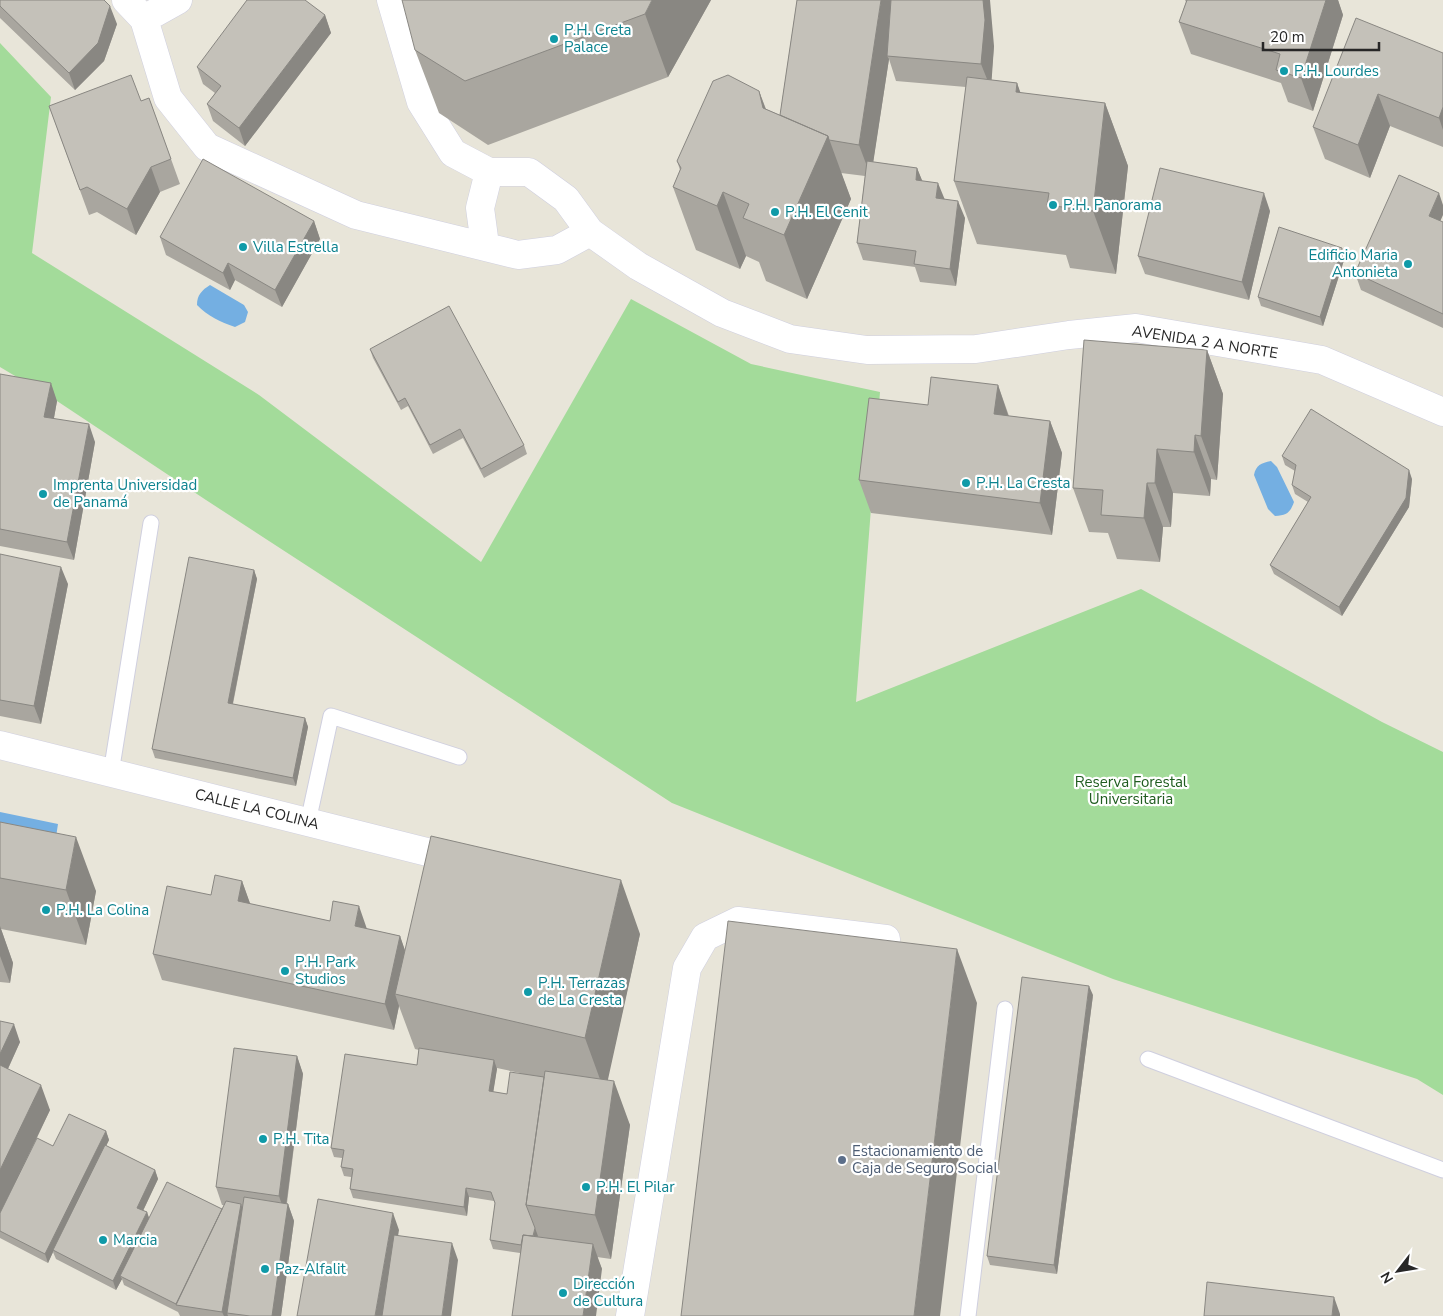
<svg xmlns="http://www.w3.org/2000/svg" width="1443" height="1316" font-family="'Nunito Sans',sans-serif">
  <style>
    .green { fill: #a3db9a }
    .water { fill: #74afe2 }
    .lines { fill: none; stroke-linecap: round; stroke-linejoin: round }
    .lane-casing { stroke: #cfcfdf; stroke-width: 17 }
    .street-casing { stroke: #cfcfdf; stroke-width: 29 }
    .lane { stroke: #fff; stroke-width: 15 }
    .street { stroke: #fff; stroke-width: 28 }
    .wall { fill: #a9a69f; fill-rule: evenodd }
    .shaded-wall { fill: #898782 }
    .building { fill: #c4c1b9; stroke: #898782 }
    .culture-dot { fill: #0f9aa8; stroke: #fff; stroke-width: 2 }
    .service-dot { fill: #5c6f8a; stroke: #fff; stroke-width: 2 }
    .labels { text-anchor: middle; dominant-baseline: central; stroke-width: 4.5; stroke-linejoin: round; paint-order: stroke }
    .culture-label { font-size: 15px; fill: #0d838f; stroke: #fff; text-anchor: start }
    .street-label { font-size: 15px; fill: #272727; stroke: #fff }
    .park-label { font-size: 15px; fill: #1f5c1f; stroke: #fff }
    .service-label { font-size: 15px; fill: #4e5e75; stroke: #fff; text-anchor: start }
  </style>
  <rect width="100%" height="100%" fill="#e8e5d9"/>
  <path class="green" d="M0,43L51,97L32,253L259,395L481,562L631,299L751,364L880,392L856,702L1141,589L1382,722L1443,752V1095L1417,1079L1113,979L672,803L206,500L57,401L0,367Z"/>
  <path class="water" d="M210,285L244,305L248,312L245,322L235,327C220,322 208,316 197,305C197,295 202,290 210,285Z
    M1271,461L1277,467L1294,502C1290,513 1287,515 1275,516L1268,509L1254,475C1256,465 1261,463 1271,461Z
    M0,812L58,824L54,850L0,840Z"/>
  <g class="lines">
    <defs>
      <path id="lane" d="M111,773L151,523
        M308,822L331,716L459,757
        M1148,1059L1443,1170
        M968,1316L1005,1009"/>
      <path id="street" d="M126,0L144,19L168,98L207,147L356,215L518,255L557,250L590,232
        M391,0L421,102L453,153L489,172H529L566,199L590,232L638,266L722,313L790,339L867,350L976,349L1069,335L1136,328L1322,360L1443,412
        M144,19L178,0
        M485,245L480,208L489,172
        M0,745L463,861
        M630,1316L687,968L705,937L738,921L886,939"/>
    </defs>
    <use href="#lane" class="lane-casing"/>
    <use href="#street" class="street-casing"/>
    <use href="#lane" class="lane"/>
    <use href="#street" class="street"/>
  </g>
  <path class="wall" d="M0,0L117,24L104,61L75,90L0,18Z
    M711,0L668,77L488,145L439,113L415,50Z
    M797,0L994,46L991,80L1017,83L1020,93L1105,103L1128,166L1116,274L1070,268L1066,255L977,244L954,181L966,87L896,81L889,59L873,162L917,168L922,181L944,199L965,218L956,286L920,282L915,267L863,260L857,243L865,176L841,173L851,199L807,299L766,281L759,262L746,256L740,269L696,250L673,187L680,170L677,161L759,91L766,109L780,115Z
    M1185,0H1338L1343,15L1313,111L1288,102L1281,83L1191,54L1179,22L1186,2Z
    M325,15L331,33L245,146L213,121L207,104L215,93L203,84L197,67Z
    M1443,53V147L1390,126L1370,178L1325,159L1313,127Z
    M149,98L180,184L160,192L136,235L97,212L89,215L49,106L141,101Z
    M1270,211L1249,300L1145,274L1138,256Z
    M314,221L320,239L282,307L235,280L230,290L166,255L160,237Z
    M1443,222V328L1361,290L1355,273Z
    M1345,257L1323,326L1261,306L1258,297Z
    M370,349L524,445L527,454L484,478L463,438L433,454L408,406L401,410L373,358Z
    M1207,350L1223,394L1217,480L1211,479L1210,496L1173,493L1171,527H1163L1160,562L1117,559L1108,533L1089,532L1073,488Z
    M0,374L57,401L54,418L95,442L74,560L0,546Z
    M998,385L1009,416L1050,421L1062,453L1052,535L871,513L859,480L928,405Z
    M1282,456L1412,479L1409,507L1342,616L1274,574L1270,565L1308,502L1295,494L1292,485L1295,471L1285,465Z
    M0,554L68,584L41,724L0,716Z
    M254,570L257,579L233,704L305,718L308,727L296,786L155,758L152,749Z
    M0,822L96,891L86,945L1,929L13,963L10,983L0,982Z
    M242,881L250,904L400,936L405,951L640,934L607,1080L630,1125L611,1259L597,1257L602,1269L520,1253L493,1249L490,1240L495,1203L494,1201L469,1197L467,1216L353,1198L350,1189L351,1177L344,1176L341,1167L342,1158L334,1157L331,1148L417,1065L419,1050L415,1049L399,1006L394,1030L162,980L153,954ZM497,1068L520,1073L507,1094L493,1092Z
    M1093,995L1057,1274L990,1265L987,1256Z
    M0,1021L20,1042L8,1069L50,1110L26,1161L53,1146L106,1131L109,1140L106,1146L155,1170L158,1179L143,1211L147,1212L149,1218L222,1209L224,1205H222L216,1187L297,1056L303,1074L287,1203L288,1204L294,1221L281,1316H180L178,1312L124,1285L122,1279L116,1290L56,1259L53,1252L48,1263L0,1238Z"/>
  <path class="shaded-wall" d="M652,0H711L668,77L645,14Z
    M881,0H897L887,56L889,59L871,177L859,145Z
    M983,0H990L994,46L991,89L981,64Z
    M1326,0H1338L1343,15L1313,111L1301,78Z
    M110,6L117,24L104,61L75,90L69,73Z
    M325,15L331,33L245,146L239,128Z
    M1017,83L1040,147L1016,92Z
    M759,91L782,154L763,108Z
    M1378,94L1390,126L1370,178L1358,145Z
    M1105,103L1128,166L1116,274L1093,211Z
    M1443,107V130L1439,118Z
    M828,136L851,199L807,299L784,235Z
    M151,167L160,192L136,235L127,209Z
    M917,168L924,185L916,180Z
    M938,183L945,200L936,198Z
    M723,192L746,256L740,269L717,206Z
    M1264,193L1270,211L1249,300L1242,282Z
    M1439,193L1443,205V215L1435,233L1429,216Z
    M958,201L965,218L956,286L950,269Z
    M314,221L320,239L282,307L275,290Z
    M1342,248L1345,257L1323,326L1320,317Z
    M228,263L235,280L230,290L223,273Z
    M1207,350L1223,394L1217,480L1201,436Z
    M51,383L57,401L51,434L44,417Z
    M998,385L1009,418L994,414Z
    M1050,421L1062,453L1052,535L1040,503Z
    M89,424L95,442L74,560L67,542Z
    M1195,435L1211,479L1210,496L1194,452Z
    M1157,449L1173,493L1171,527L1155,483Z
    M1409,470L1412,479L1409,507L1342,616L1339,607Z
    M1147,483L1163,527L1160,562L1144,518Z
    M61,567L68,584L41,724L34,706Z
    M254,570L257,579L231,712L228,703Z
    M305,718L308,727L296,786L293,778Z
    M76,837L96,891L86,945L66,890Z
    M621,880L640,934L605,1093L585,1038Z
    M242,881L251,906L238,901Z
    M359,906L368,932L355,926Z
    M0,926L13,963L10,983L0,956Z
    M400,936L409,962L395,994L399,1006L394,1030L385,1004Z
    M957,949L977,1003L940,1316H914Z
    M1089,986L1093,995L1057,1274L1054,1265Z
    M14,1024L20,1042L0,1086V1054Z
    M297,1056L303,1074L285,1214L279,1196Z
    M494,1060L497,1069L492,1100L489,1091Z
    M614,1081L630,1125L611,1259L595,1215Z
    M41,1085L50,1110L0,1214V1170Z
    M106,1131L109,1140L54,1251L53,1250V1252L48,1263L45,1254Z
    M155,1170L158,1179L140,1217L137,1208Z
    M466,1188L469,1197L467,1216L464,1207Z
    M241,1204L247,1222L227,1313L228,1316H224L222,1312Z
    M288,1204L294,1221L281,1316H272Z
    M147,1212L150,1221L120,1276L122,1279L116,1290L113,1281Z
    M393,1213L399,1230L385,1316H375Z
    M535,1228L538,1236L532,1246Z
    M452,1243L458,1260L451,1316H442Z
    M593,1244L602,1269L596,1316H583Z
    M1334,1297L1340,1314V1316H1332Z"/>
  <path class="building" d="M0,0H104L110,6L98,43L69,73L0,6Z
    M247,0H305L325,15L239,128L207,104L221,86L197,67Z
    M402,0H652L645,14L465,81L415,50Z
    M797,0H881L859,145L829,140L828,136L780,115Z
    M891,0H983L985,20L981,64L887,56Z
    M1187,0H1326L1301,78L1276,70L1280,54L1179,22Z
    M1356,18L1443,53V107L1439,118L1378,94L1358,145L1313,127Z
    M131,75L141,101L149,98L171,159L151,167L127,209L87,187L80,190L49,106Z
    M728,75L759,91L763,108L828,136L784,235L743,218L749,204L723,192L717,206L673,187L681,168L677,161L713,81Z
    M967,77L1017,83L1016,92L1105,103L1093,211L1047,205L1049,193L954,181Z
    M203,159L314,221L275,290L228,263L223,273L160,237Z
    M867,161L917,168L916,180L938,183L936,198L958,201L950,269L914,264L916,251L857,243Z
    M1160,168L1264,193L1242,282L1138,256Z
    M1399,175L1439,193L1429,216L1443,222V314L1355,273Z
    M1279,227L1342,248L1320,317L1258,297Z
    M449,306L524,445L481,469L460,429L430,445L405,398L398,402L370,349Z
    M1084,340L1207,350L1201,436L1195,435L1194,452L1157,449L1155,483H1147L1144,518L1101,515L1103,490L1073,488Z
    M0,374L51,383L44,417L89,424L67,542L0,529Z
    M931,377L998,385L994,414L1050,421L1040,503L859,480L869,398L928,405Z
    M1311,409L1409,470L1406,498L1339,607L1270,565L1311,497L1292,485L1296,465L1282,456Z
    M0,554L61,567L34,706L0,700Z
    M189,557L254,570L228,703L305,718L293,778L152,749Z
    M0,822L76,837L66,890L0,878Z
    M431,836L621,880L585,1038L395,994Z
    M215,875L242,881L238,901L330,921L333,901L359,906L355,926L400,936L385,1004L153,954L167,886L211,895Z
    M728,921L957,949L914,1316H681Z
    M1022,977L1089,986L1054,1265L987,1256Z
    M0,1021L14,1024L0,1054Z
    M234,1048L297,1056L279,1196L216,1187Z
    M419,1048L494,1060L489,1091L507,1094L510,1072L544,1077L526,1205L535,1228L533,1236L523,1235L521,1245L490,1240L495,1203L491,1192L466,1188L464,1207L350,1189L353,1169L341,1167L344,1150L331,1148L345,1054L417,1065Z
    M0,1065L41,1085L0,1170Z
    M545,1071L614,1081L595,1215L526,1205Z
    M69,1114L106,1131L45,1254L0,1231V1213L37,1138L53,1146Z
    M105,1145L155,1170L137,1208L147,1212L113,1281L53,1250Z
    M167,1182L222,1209L176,1304L120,1276Z
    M244,1197L288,1204L272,1316H250L227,1313Z
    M318,1199L393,1213L375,1316H297Z
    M226,1201L241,1204L222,1312L176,1305Z
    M394,1235L452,1243L442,1316H382Z
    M523,1235L593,1244L583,1316H512Z
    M1207,1282L1334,1297L1332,1316H1204Z"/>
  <g class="culture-dot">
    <circle cx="554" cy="39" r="5"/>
    <circle cx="1284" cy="71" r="5"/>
    <circle cx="1053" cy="205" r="5"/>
    <circle cx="775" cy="212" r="5"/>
    <circle cx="243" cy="247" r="5"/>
    <circle cx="1408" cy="264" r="5"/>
    <circle cx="966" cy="483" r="5"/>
    <circle cx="43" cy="494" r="5"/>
    <circle cx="46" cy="910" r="5"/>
    <circle cx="285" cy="971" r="5"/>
    <circle cx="528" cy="992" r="5"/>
    <circle cx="263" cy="1139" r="5"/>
    <circle cx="586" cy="1187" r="5"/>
    <circle cx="103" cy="1240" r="5"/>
    <circle cx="265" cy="1269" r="5"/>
    <circle cx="563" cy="1293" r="5"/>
  </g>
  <circle class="service-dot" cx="842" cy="1160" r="5"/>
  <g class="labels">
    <g class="culture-label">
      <text x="564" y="30">P.H. Creta<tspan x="564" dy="17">Palace</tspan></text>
      <text x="1294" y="71">P.H. Lourdes</text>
      <text x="1063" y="205">P.H. Panorama</text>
      <text x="785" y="212">P.H. El Cenit</text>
      <text x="253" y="247">Villa Estrella</text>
      <text x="1398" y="255" text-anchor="end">Edificio Maria<tspan x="1398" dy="17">Antonieta</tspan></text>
      <text x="976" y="483">P.H. La Cresta</text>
      <text x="53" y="485">Imprenta Universidad<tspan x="53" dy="17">de Panamá</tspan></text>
      <text x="56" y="910">P.H. La Colina</text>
      <text x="295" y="962">P.H. Park<tspan x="295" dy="17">Studios</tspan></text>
      <text x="538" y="983">P.H. Terrazas<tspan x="538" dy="17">de La Cresta</tspan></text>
      <text x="273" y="1139">P.H. Tita</text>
      <text x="596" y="1187">P.H. El Pilar</text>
      <text x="113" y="1240">Marcia</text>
      <text x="275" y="1269">Paz-Alfalit</text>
      <text x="573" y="1284">Dirección<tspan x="573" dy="17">de Cultura</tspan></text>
    </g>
    <g class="street-label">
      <text transform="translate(1205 342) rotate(9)">AVENIDA 2 A NORTE</text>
      <text transform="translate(257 809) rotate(14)">CALLE LA COLINA</text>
    </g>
    <g class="park-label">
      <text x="1131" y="782">Reserva Forestal<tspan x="1131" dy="17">Universitaria</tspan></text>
    </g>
    <g class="service-label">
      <text x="852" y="1151">Estacionamiento de<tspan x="852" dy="17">Caja de Seguro Social</tspan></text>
    </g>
  </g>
  <g transform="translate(1398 1271) rotate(239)" stroke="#ffffff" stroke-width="4" paint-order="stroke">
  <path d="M0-4L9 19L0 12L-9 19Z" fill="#272727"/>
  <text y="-8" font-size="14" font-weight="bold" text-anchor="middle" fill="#272727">N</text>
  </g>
  <path d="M1263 42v8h116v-8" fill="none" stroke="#272727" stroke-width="2.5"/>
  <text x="1270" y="42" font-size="15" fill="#272727" stroke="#ffffff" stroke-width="4" paint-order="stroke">20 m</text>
</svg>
